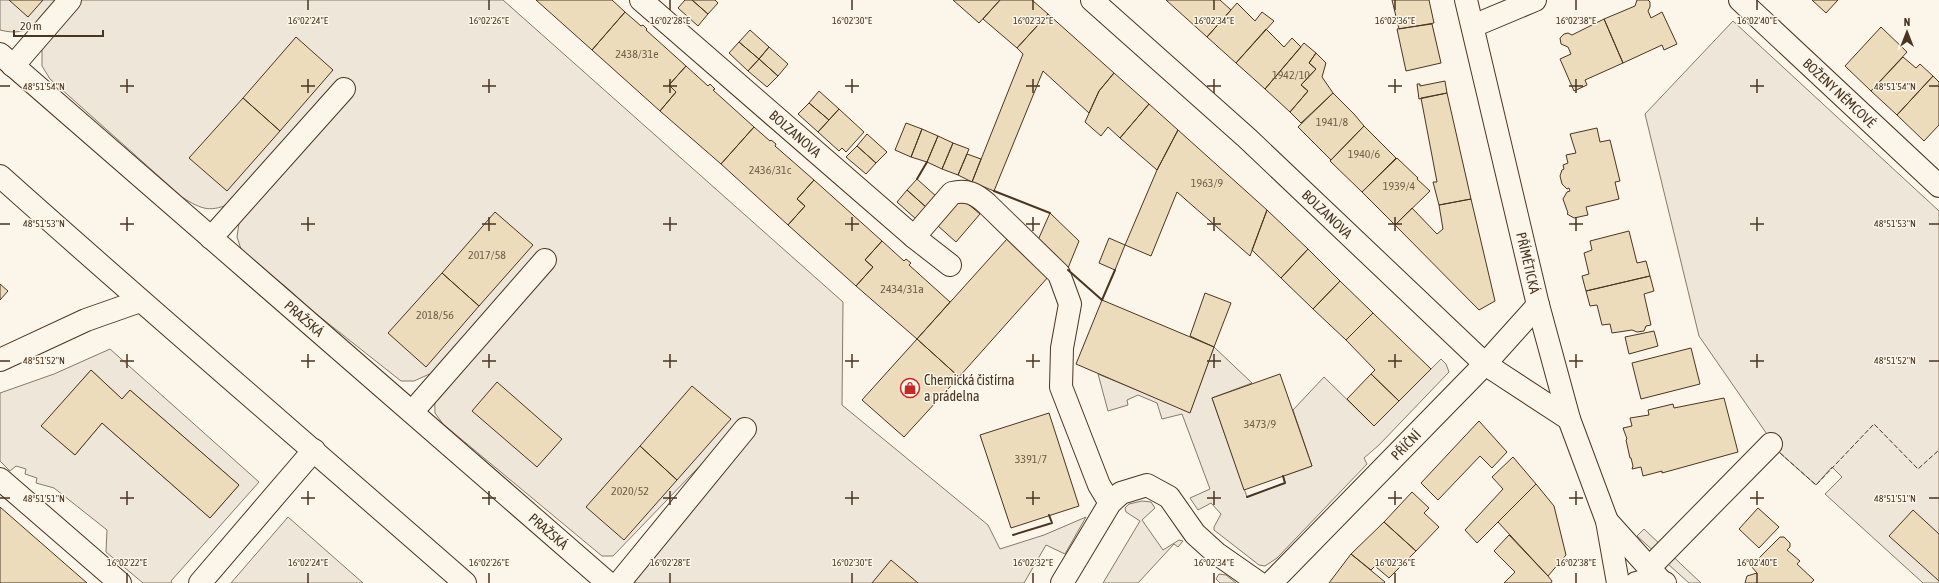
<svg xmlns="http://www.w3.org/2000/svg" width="1939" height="583" font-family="'Asap Condensed',sans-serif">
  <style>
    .green { fill: #ede6d9; stroke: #887966; fill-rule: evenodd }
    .building { fill: #ecdcbc; stroke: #4a3520 }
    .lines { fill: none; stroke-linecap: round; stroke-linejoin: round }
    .minor-casing { stroke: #4a3520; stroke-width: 24 }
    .major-casing { stroke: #4a3520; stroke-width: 24 }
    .minor { stroke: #fbf6e9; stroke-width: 22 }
    .major { stroke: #fbf6e9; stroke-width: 22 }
    .fence { stroke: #4a3520; stroke-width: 1; stroke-dasharray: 5 2; stroke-linecap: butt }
    .wall { stroke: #4a3520; stroke-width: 2 }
    .ticks { fill: none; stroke: #4a3520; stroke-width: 1.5 }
    .labels { text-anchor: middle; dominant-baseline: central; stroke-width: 3; stroke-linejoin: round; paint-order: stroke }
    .number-label { font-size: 12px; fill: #725f47 }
    .street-label { font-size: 14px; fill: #4a3520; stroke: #fbf6e9 }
    .poi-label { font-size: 14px; fill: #4a3520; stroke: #fbf6e9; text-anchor: start }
    .ticks-label { font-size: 10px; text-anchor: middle; fill: #4a3520; stroke: #fbf6e9; stroke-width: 3; stroke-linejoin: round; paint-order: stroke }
  </style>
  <rect width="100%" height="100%" fill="#fbf6e9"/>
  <path class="green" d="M0,0H61C44,20 30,38 0,30Z
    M80,0H503L843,302L842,405L988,525L1000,549L1044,535L1086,517L1065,554L1046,545L1024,583H635L634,579L744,420L613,556H602L443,424L435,413L434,372L414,381H401L310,309L286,287L252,260L241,249L237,237L239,223L233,202C211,213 202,210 182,197L50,79L42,66V48Z
    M1733,21L1939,211V583H1923L1825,494L1842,477L1832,467L1816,485L1780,453L1699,336L1645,114Z
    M1214,347L1252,383L1212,398L1247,497L1285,483L1283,476L1312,466L1293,410L1324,377L1374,426L1441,359L1446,364L1449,372L1379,445L1364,458L1367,464L1277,558L1265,566L1259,565L1214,530V527L1221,514L1211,503L1198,510L1190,498L1210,489L1182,414L1162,419L1157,403L1138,395L1127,400L1128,405L1108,411L1098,374L1190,412Z
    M110,349L259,482L171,581L172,583H143L106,552L107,530L54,488L36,483L37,478L25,474L26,469L16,466L10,471L0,461V393L54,374ZM91,370L122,399L130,390L239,485L210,518L102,423L75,455L42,426Z
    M1142,501L1151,502L1155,508L1142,520L1163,550L1179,540L1183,541L1178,547L1174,544L1138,583H1103L1140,521L1126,512L1125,508L1129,504Z
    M288,517L363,583H231Z
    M1644,529L1701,583H1689L1637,536Z
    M1219,574L1226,575L1236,583H1220L1216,579Z"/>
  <path class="building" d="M9,0H43L28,17Z
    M536,0H612L625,12L592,50Z
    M685,0H692L708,14L698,26L678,8Z
    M692,0H715L718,3L708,14Z
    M953,0H1000L979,23Z
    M1000,0H1032L1048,14L1017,48L983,19Z
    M1166,0H1220L1231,10L1207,37Z
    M1392,0H1429L1434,23L1399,29Z
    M1637,0H1648L1650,2V7L1648,11L1651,18L1662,12L1677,44L1664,50L1662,45L1623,63L1604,19L1635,6Z
    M1812,0H1838L1826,13Z
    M1237,3L1255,21L1262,12L1274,21L1236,63L1207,37Z
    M625,12L641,26L643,25L647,29L646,30L686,66L669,85L676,92L660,111L592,50Z
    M1048,14L1114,73L1099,91L1089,113L1043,71L994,191L972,182L1023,54L1017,48Z
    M1604,19L1623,63L1585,80L1587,85L1574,91L1560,59L1571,54L1568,47L1561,44L1560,38L1564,34L1568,33L1572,35Z
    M1432,24L1441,63L1406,71L1397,29Z
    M1881,27L1907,52L1871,91L1845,66Z
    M1266,29L1284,47L1292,38L1301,47L1265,89L1236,63Z
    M750,30L769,47L759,59L739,42Z
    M296,37L333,70L280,131L243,98Z
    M739,42L759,59L748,71L729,53Z
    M1304,43L1316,53L1309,63L1316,69L1301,85L1308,91L1290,112L1265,89Z
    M769,47L788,64L778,76L759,59Z
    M1316,53L1326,63L1322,77L1333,93L1301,123L1290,112L1308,91L1301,85L1316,69L1309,63Z
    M1903,57L1916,68L1920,64L1933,76L1897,115L1871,91Z
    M759,59L778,76L767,87L748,71Z
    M686,66L708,86L710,84L715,89L713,90L754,127L721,164L660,111L676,92L669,85Z
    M1114,73L1149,104L1120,138L1108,127L1101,136L1085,122L1099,91Z
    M1933,76L1939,82V125L1924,141L1897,115Z
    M1445,81L1447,93L1419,99L1417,84H1420V86Z
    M819,91L839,109L829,120L809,103Z
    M1333,93L1354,114L1364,126L1331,160L1298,127Z
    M1447,93L1471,199L1439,205L1433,182H1437L1421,98Z
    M243,98L280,131L227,191L189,158Z
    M809,103L829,120L818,132L798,114Z
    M1149,104L1178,130L1157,170L1120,138Z
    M839,109L864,132L846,152L842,148L839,151L818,132Z
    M906,123L922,129L911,157L895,150Z
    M1364,126L1396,158L1362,192L1330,161Z
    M754,127L770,141L771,140L776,144L775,146L814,180L797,199L805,206L788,225L721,164Z
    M1597,128L1600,142L1610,140L1620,181L1615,182L1619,199L1586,207L1588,215L1574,218L1567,214L1568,213L1563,199L1567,192L1570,191L1569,188L1567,189L1562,184L1560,176L1562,170L1564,169L1563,165L1568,163L1566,155L1576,153L1570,134Z
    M922,129L938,136L927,162L911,157Z
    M1178,130L1267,210L1250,256L1177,192L1151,256L1125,245L1157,170Z
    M867,134L887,152L876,163L857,146Z
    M938,136L953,143L942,169L927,162Z
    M953,143L969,149L958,175L942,169Z
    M857,146L876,163L866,174L846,157Z
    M967,154L981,159L972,182L958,175Z
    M1397,158L1418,178L1417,179L1430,191L1395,225L1362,192Z
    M917,179L937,197L927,208L907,190Z
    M814,180L882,241L865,260L873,267L856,286L788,225L805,206L797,199Z
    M907,190L927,208L917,220L897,202Z
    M961,198L980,214L956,242L937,225Z
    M1471,199L1495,301L1479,310L1395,225L1412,208L1437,234L1443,229L1439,205Z
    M1267,210L1308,249L1281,278L1252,250Z
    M495,212L533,245L479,306L442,273Z
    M1050,213L1079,241L1068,268L1038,240Z
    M1629,231L1637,263L1646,261L1650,276L1586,291L1582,276L1589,274L1584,253L1592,250L1590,241Z
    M1109,238L1125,245L1115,270L1099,263Z
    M1007,239L1049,276L959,377L917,339Z
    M882,241L904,261L906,259L911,263L909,265L950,302L917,339L856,286L873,267L865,260Z
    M1308,249L1340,281L1313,309L1281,278Z
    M442,273L479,306L426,367L388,333Z
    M1650,276L1654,291L1644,294L1651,325L1646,326L1644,331L1637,332L1632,330L1612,333L1610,324L1602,325L1597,305L1590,306L1586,291Z
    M1340,281L1373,313L1346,340L1313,309Z
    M0,284L8,291L0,300Z
    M1205,293L1231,303L1214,347L1190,336Z
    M1102,300L1214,347L1190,413L1076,364Z
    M1373,313L1431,369L1399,401L1371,374L1375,370L1346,340Z
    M1654,331L1658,346L1629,354L1625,337Z
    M917,339L959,377L904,437L862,400Z
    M1691,348L1700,384L1641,399L1632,363Z
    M91,370L122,399L130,390L239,485L210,518L102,423L75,455L41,426Z
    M1280,374L1312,466L1244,490L1212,398Z
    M1371,374L1399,401L1374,426L1347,399Z
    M497,382L562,439L537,467L472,411Z
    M692,386L731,419L677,480L640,446Z
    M1724,398L1738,452L1662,473V471L1643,476L1641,467L1632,469L1633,466L1631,458H1630L1626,440L1627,439L1623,428L1632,426L1630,418L1649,415L1648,410L1673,404L1674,408Z
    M1049,413L1079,506L1011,528L980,435Z
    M1479,421L1507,452L1492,468L1480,456L1438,500L1421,483Z
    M640,446L677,480L624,540L586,507Z
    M1513,457L1536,484L1477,543L1465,530L1503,489L1492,477Z
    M1536,484L1554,506L1566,555L1548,576L1498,522Z
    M1412,492L1429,508L1424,513L1439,527L1416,551L1384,522Z
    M0,507L87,583H0Z
    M1758,508L1779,527L1759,548L1739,529Z
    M1913,510L1939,534V581L1889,536Z
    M1384,522L1416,551L1389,578L1375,566L1371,570L1351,554Z
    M1509,535L1548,576L1552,581L1551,583H1504L1515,572L1494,551Z
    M1780,537H1784L1790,543V547L1787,550L1800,561L1797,564L1814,580L1811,583H1745L1747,576L1757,573L1751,566Z
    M1351,554L1385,582L1384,583H1329Z
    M891,560L918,583H872Z"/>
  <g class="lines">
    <defs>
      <g id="minor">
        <path id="s1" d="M641,0L914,237L950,265"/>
        <path id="s2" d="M1092,0L1247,138L1485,364L1569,419"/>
        <path id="s3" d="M1740,0L1939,186"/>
        <path d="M1473,26L1535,0"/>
        <path id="s4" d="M0,54L608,583"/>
        <path d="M13,66L70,0"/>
        <path d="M914,237L952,193C967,189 976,194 987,204L1059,274L1070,304L1062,348L1061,387L1099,485L1110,503"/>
        <path d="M211,238L344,89"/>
        <path d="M0,360L86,320L140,301"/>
        <path d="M412,412L545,260"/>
        <path d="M0,479L120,583"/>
        <path d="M1650,567L1771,444"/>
        <path d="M200,583L314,450"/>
        <path d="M619,583L745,429"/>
        <path d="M1062,583L1110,503L1121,493L1147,485L1169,497L1195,534L1216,553L1259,583"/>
        <path id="s5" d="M1271,583L1485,364L1538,305"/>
      </g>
      <g id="major">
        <path id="s6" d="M1466,0L1538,305L1569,419L1607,521L1618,583"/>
        <path d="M0,176C153,313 310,447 465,583"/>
        <path d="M1607,521L1662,582"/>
        <path d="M1636,583L1647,580L1665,583"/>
      </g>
    </defs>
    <use href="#minor" class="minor-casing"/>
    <use href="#major" class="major-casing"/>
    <use href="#minor" class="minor"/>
    <use href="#major" class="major"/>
    <path class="fence" d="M1780,453L1816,485L1874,424L1918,469L1939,450"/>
    <path class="wall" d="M917,179L927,162
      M994,191L1050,213
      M1068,270L1102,300L1115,270
      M1247,497L1285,483L1283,476
      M1013,535L1052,523L1049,515"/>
  </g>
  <path class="ticks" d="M308,0V10M489,0V10M670,0V10M852,0V10M1033,0V10M1214,0V10M1395,0V10M1576,0V10M1757,0V10M127,79V93M308,79V93M489,79V93M670,79V93M852,79V93M1033,79V93M1214,79V93M1395,79V93M1576,79V93M1757,79V93M0,86H10M120,86H134M301,86H315M482,86H496M663,86H677M845,86H859M1026,86H1040M1207,86H1221M1388,86H1402M1569,86H1583M1750,86H1764M1929,86H1939M127,217V231M308,217V231M489,217V231M670,217V231M852,217V231M1033,217V231M1214,217V231M1395,217V231M1576,217V231M1757,217V231M0,224H10M120,224H134M301,224H315M482,224H496M663,224H677M845,224H859M1026,224H1040M1207,224H1221M1388,224H1402M1569,224H1583M1750,224H1764M1929,224H1939M127,354V368M308,354V368M489,354V368M670,354V368M852,354V368M1033,354V368M1214,354V368M1395,354V368M1576,354V368M1757,354V368M0,361H10M120,361H134M301,361H315M482,361H496M663,361H677M845,361H859M1026,361H1040M1207,361H1221M1388,361H1402M1569,361H1583M1750,361H1764M1929,361H1939M127,491V505M308,491V505M489,491V505M670,491V505M852,491V505M1033,491V505M1214,491V505M1395,491V505M1576,491V505M1757,491V505M0,498H10M120,498H134M301,498H315M482,498H496M663,498H677M845,498H859M1026,498H1040M1207,498H1221M1388,498H1402M1569,498H1583M1750,498H1764M1929,498H1939M127,573V583M308,573V583M489,573V583M670,573V583M852,573V583M1033,573V583M1214,573V583M1395,573V583M1576,573V583M1757,573V583"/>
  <defs>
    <symbol id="shop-ring" viewBox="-11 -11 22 22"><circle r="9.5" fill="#fbf6e9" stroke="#c62828" stroke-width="1.5"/><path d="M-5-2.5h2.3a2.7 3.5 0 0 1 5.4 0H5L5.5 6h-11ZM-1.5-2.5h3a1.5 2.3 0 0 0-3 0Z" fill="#c62828"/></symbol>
  </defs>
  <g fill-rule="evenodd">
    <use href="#shop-ring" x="899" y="377" width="22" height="22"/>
  </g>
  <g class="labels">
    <g class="number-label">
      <text x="637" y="54">2438/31e</text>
      <text x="1291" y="75">1942/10</text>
      <text x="1332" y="122">1941/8</text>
      <text x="1364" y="154">1940/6</text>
      <text x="770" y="170">2436/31c</text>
      <text x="1207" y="183">1963/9</text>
      <text x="1399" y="186">1939/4</text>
      <text x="487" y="255">2017/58</text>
      <text x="902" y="289">2434/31a</text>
      <text x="435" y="315">2018/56</text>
      <text x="1260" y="424">3473/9</text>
      <text x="1031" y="459">3391/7</text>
      <text x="630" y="491">2020/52</text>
    </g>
    <g class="street-label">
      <text stroke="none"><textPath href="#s3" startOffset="136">BOŽENY NĚMCOVÉ</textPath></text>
      <text stroke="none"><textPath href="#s1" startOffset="204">BOLZANOVA</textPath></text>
      <text stroke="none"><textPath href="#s2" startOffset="318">BOLZANOVA</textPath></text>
      <text stroke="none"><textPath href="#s6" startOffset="270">PŘÍMĚTICKÁ</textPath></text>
      <text stroke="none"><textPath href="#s4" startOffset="403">PRAŽSKÁ</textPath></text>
      <text stroke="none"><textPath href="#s5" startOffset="193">PŘÍČNÍ</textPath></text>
      <text stroke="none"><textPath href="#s4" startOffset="727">PRAŽSKÁ</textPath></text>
    </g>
    <g class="poi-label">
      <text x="924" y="380">Chemická čistírna<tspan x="924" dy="16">a prádelna</tspan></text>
    </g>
  </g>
  <g class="ticks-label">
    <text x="308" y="24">16°02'24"E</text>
    <text x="489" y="24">16°02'26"E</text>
    <text x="670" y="24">16°02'28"E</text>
    <text x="852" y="24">16°02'30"E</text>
    <text x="1033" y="24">16°02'32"E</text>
    <text x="1214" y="24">16°02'34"E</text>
    <text x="1395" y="24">16°02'36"E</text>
    <text x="1576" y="24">16°02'38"E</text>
    <text x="1757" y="24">16°02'40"E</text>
    <text x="44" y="90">48°51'54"N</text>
    <text x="1895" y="90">48°51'54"N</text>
    <text x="44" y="227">48°51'53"N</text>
    <text x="1895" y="227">48°51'53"N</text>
    <text x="44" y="364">48°51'52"N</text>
    <text x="1895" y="364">48°51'52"N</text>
    <text x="44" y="502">48°51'51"N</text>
    <text x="1895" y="502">48°51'51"N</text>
    <text x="127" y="566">16°02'22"E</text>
    <text x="308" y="566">16°02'24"E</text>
    <text x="489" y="566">16°02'26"E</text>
    <text x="670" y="566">16°02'28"E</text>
    <text x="852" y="566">16°02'30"E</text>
    <text x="1033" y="566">16°02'32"E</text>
    <text x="1214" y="566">16°02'34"E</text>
    <text x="1395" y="566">16°02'36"E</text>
    <text x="1576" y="566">16°02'38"E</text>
    <text x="1757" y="566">16°02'40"E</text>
  </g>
  <g transform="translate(1907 32)" stroke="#fbf6e9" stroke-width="3" paint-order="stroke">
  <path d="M0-3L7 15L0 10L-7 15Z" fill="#4a3520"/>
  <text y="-6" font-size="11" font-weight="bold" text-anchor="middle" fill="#4a3520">N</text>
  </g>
  <path d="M14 30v6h89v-6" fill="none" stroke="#4a3520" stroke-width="2"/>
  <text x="20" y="30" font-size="12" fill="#4a3520" stroke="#fbf6e9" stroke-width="3" paint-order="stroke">20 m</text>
</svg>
